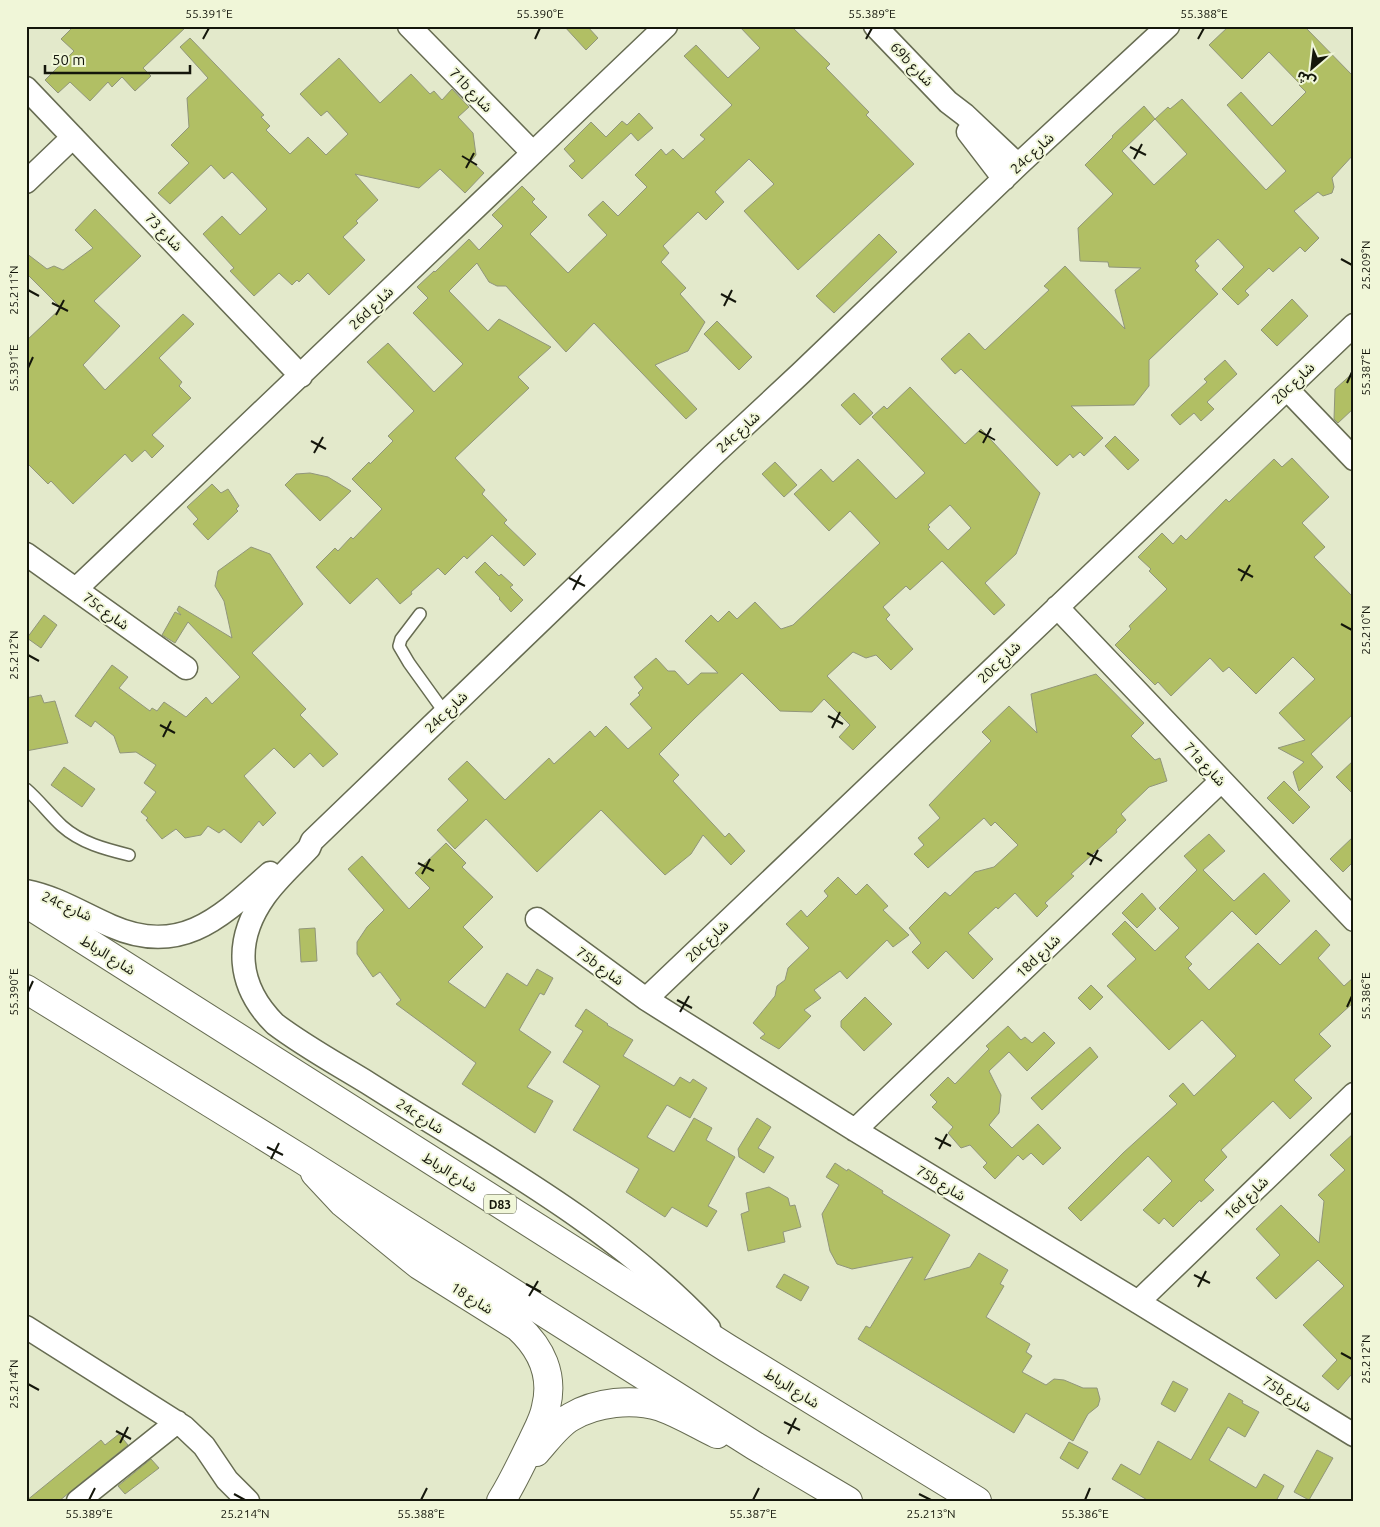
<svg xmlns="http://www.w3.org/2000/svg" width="1380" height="1527" font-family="Ubuntu,'Noto Sans Arabic',sans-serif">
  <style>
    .building { fill: #b1bf64; stroke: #91967b; fill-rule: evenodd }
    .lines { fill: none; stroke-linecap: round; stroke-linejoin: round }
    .lane-casing { stroke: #676c52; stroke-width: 14 }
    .street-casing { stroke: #676c52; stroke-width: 25 }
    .secondary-casing { stroke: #676c52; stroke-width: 30 }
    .highway-casing { stroke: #676c52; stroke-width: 30 }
    .lane { stroke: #fff; stroke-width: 11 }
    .street { stroke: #fff; stroke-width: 22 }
    .secondary { stroke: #fff; stroke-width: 28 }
    .highway { stroke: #fff; stroke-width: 28 }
    .ticks { fill: none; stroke: #14160b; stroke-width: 2 }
    .labels { text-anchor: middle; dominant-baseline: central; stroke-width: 4; stroke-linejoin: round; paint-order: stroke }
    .shield { fill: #f0f6d8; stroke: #565948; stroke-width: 1 }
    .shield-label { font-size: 12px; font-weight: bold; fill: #14160b }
    .street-label { font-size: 14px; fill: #14160b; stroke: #f0f6d8 }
    .neatline { fill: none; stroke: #14160b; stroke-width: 2 }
    .ticks-label { font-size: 12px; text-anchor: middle; fill: #14160b }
  </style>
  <rect width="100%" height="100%" fill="#e3e9cb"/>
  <path class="building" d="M74,26H187L143,68L151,76L135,91L122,77L112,87L108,82L90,101L70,82L58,93L45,80L74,51L61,39Z
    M564,26H587L598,38L586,50Z
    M739,26H791L830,64L826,68L869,112L866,115L914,164L798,270L744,211L774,184L749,159L715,192L724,202L706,220L698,212L663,246L669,253L661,262L686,288L680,294L705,322L688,351L655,365L697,409L686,419L594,323L566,352L506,286H497L489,282L477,263L449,291L488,331L499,319L551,347L518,377L529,388L455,458L485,490L482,494L507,520L504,523L536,554L524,566L492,535L467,559L464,556L445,575L438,568L411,592L412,594L400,604L377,578L350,604L316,567L335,548L338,551L351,537L353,539L382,509L352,479L369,462L370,464L393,441L388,436L414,411L367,362L388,343L434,392L463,364L413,313L428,298L417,287L434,271L435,272L469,239L479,250L503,226L492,215L522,186L535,199L532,202L547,217L530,234L568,273L607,235L588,215L603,201L618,216L647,187L635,175L661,149L666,155L673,149L683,159L705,139L700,135L732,105L684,56L696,45L728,78L760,48Z
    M1229,26H1304L1354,77V154L1332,178L1334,187L1332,193L1323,196L1318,192L1294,211L1319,238L1305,252L1300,247L1273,272L1269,268L1245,291L1249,295L1238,305L1222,289L1244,267L1218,239L1195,261L1199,266L1195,270L1218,294L1149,360V386L1134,405L1071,406L1103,438L1084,456L1080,452L1073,458L1070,454L1057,466L961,369L955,374L941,359L969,333L985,350L1049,290L1044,286L1065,266L1125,329L1115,290L1141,268L1109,267L1108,262L1080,261L1078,228L1113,194L1085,165L1113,137L1112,136L1144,106L1155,119L1168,107L1170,109L1182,99L1266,190L1286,171L1227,105L1241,92L1272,126L1306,92L1299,85L1300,84L1269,52L1242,79L1209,45ZM1155,119L1187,154L1154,185L1122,151Z
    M190,38L264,115L261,117L270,126L266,130L290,154L308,137L326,155L348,134L327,111L321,116L300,94L339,58L380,103L411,74L430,94L434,91L442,100L452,89L469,107L458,117L473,133L476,155L471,161L484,173L465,193L440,169L419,188L355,174L378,200L356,221L358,223L343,237L365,260L329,295L308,273L299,282L297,280L292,285L279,273L254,296L230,271L234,268L203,234L222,216L240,235L267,209L232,172L224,179L211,165L170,204L158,193L189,163L171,145L189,127L187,98L208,78L180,47Z
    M639,113L653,128L638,141L631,133L582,179L569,166L575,161L564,149L591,122L606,137L622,121L627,125Z
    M95,209L141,256L94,301L120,326L83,365L105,390L183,314L194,324L159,358L182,382L179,386L191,398L152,435L164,446L152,458L145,450L132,462L125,454L73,504L51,481L48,484L26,462V341L61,308L26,273V253L47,269L54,266L63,270L93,248L75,230Z
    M879,234L897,252L834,313L816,296Z
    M1292,299L1308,316L1277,346L1261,330Z
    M717,321L752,357L739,370L704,334Z
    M1225,360L1237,374L1207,402L1214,409L1201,421L1194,413L1180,425L1171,415L1207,382L1204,379Z
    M1354,372V408L1338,423L1334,419L1335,389Z
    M910,387L965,444L981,429L1040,493L1016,554L985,583L1005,605L994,615L942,561L910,590L906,586L883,607L890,615L886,619L913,649L891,670L876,655L866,658L853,652L827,676L876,727L853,750L839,737L850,725L824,699L812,712L780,711L742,673L695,718L659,754L679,775L673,781L725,837L729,833L745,851L731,865L703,835L691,854L665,875L601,810L537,872L486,819L455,849L437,830L468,800L448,779L467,761L505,800L549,758L554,764L590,731L595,737L606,726L628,749L652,728L630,704L640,695L638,693L643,688L634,677L656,658L668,671H675L688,685L701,673H718L685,641L711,615L718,622L729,611L737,619L755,602L781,629L793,625L880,543L850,511L829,531L794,494L821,469L833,482L858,459L896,499L925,473L872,417L884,406L887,409ZM950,505L971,528L948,550L928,529L930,527L928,525Z
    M854,393L873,413L860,425L841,405Z
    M1115,436L1139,460L1128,470L1105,446Z
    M1292,458L1329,497L1302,523L1325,547L1314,557L1354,598V713L1311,754L1323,767L1299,791L1293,772L1304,762L1278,748L1305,740L1279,713L1315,679L1293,657L1256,694L1229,667L1223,672L1210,658L1171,696L1158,682L1155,685L1115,645L1131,629L1129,626L1167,589L1149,571L1151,569L1138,557L1162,533L1173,544L1181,535L1186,540L1226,499L1229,502L1274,459L1282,467Z
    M775,462L797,485L784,497L762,474Z
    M310,473L328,477L351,491L320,521L285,485L296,474Z
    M212,484L221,493L228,489L239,506L236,509L238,511L208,540L193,524L198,519L187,507Z
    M251,547L270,554L303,604L252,653L306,709L300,715L338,754L323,767L310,753L294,768L274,748L244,776L276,813L263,826L259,821L241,843L224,829L219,833L208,826L201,835L185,838L176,829L162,839L146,820L148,818L141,812L156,792L144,783L156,765L136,752L120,753L114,736L95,721L91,727L75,716L112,665L128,677L119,688L150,711L152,708L157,711L164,702L186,717L206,697L212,704L240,677L188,622L175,643L162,635L175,612L181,615L177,610L179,606L232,638L224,601L215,586L218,571Z
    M485,562L499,576L501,574L513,585L510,587L523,600L511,612L499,599L500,598L475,572Z
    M44,615L57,625L41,648L27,638Z
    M1096,674L1144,723L1131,736L1155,760L1160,758L1167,781L1149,787L1121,814L1126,820L1116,830L1117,832L1071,874L1074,876L1045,903L1048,906L1037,917L1015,893L998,909L996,907L968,933L993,959L973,979L946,951L928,969L912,952L921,943L909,928L945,892L950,896L975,872L994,867L1018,845L995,822L991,826L984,818L928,868L914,854L924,845L918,838L940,818L929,805L991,741L982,732L1009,706L1037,733L1031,694Z
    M41,695L44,703L55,701L68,743L26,751V698Z
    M1354,760V795L1336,777Z
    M64,767L95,789L82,807L51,785Z
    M1284,781L1310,807L1293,824L1267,798Z
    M1209,834L1225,851L1203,870L1234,901L1264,873L1290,901L1256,935L1232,911L1185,957L1192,964L1188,968L1209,990L1258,943L1280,965L1316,930L1330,945L1318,958L1344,986L1354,977V1002L1319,1034L1331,1046L1294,1080L1312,1098L1290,1119L1273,1101L1221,1150L1227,1157L1204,1180L1214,1190L1201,1202L1200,1200L1173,1227L1164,1218L1159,1224L1143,1210L1172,1181L1148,1156L1081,1221L1068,1208L1123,1153L1177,1104L1169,1096L1183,1083L1194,1096L1236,1056L1202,1020L1169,1050L1107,986L1136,959L1112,934L1125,921L1155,951L1179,928L1159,908L1197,870L1184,856Z
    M1354,836V861L1343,872L1330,859Z
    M446,843L466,863L462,867L493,897L463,927L483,947L448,982L485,1008L507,973L527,986L537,969L553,978L544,995L540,993L519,1030L551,1052L527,1087L553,1101L535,1133L462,1084L476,1063L396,1004L401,1000L380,972L373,977L357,954V942L367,927L384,910L348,869L362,856L409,909L430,888L415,873Z
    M838,877L856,895L867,884L888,906L883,910L909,935L893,947L887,940L847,979L840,971L814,990L821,998L804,1010L811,1016L779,1049L760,1038L765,1034L753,1023L775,996L777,986L785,980L788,968L809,948L786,924L801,910L807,917L828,896L824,891Z
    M1142,893L1156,909L1137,928L1122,913Z
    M315,928L317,961L301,962L299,929Z
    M1091,985L1103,997L1090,1010L1078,998Z
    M865,997L892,1024L864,1051L841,1027V1021Z
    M586,1009L608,1024L607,1025L633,1040L623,1056L674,1086L680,1077L690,1083L693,1079L707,1088L690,1118L667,1105L647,1137L674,1152L694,1118L712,1128L706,1140L735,1157L708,1206L717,1211L707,1227L672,1207L665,1217L626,1192L639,1169L573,1130L600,1086L563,1062L583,1031L575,1026Z
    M1008,1026L1021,1040L1025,1037L1032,1043L1044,1032L1055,1043L1027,1071L1009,1052L989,1071L1001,1095L999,1113L989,1125L1012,1148L1038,1124L1061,1148L1043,1165L1031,1153L1023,1160L1018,1155L995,1179L983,1167L987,1163L970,1145L961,1148L948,1133L953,1127L932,1107L937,1102L930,1095L948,1077L955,1084L989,1049L986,1046Z
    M1090,1047L1098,1057L1042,1110L1031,1098Z
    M757,1118L771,1127L758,1148L774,1157L764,1173L739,1157L738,1149Z
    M1354,1133V1378L1351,1375L1338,1390L1322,1376L1337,1360L1303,1325L1344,1286L1318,1260L1276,1299L1256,1278L1280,1255L1256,1229L1281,1205L1319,1243L1324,1201L1318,1195L1345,1170L1330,1155Z
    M835,1163L847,1171L848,1169L883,1191L882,1193L950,1235L924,1280L970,1267L979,1253L1008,1270L1000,1284L1004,1286L986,1317L1030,1344L1026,1352L1032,1356L1022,1372L1046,1385L1054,1379L1064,1380L1083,1388H1097L1100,1399L1098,1406L1088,1414L1073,1441L1026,1413L1014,1433L858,1339L866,1326L870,1328L913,1257L852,1269L837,1264L830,1251L822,1214L839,1185L826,1177Z
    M769,1187L788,1198L790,1206L795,1205L801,1227L783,1232L785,1242L748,1251L741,1214L749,1211L746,1193Z
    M784,1274L809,1287L801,1301L776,1287Z
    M1173,1381L1188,1389L1175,1412L1161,1404Z
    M1229,1393L1243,1401L1242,1403L1259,1412L1245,1437L1228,1427L1209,1460L1256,1488L1264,1474L1284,1486L1276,1501H1149L1112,1479L1121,1464L1140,1475L1158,1441L1191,1460Z
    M119,1434L128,1445L59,1501H26L101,1440L105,1445Z
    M1069,1442L1088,1452L1078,1469L1060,1458Z
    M1317,1450L1333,1458L1309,1500L1294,1492Z
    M151,1459L159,1468L125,1494L118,1486Z"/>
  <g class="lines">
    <defs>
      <path id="lane" d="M420,614L401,639L399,646L409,663L445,713
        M26,789C39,800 49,814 62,826C81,843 105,849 129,855"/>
      <path id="street" d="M409,26L533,153
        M875,26L948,102L965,115L1018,165
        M26,88L301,376
        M968,132L1004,179
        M26,182L73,137
        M1287,389L1354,459
        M26,554L186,668
        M76,589C273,402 469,214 666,26
        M1057,607L1354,920
        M26,891C57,897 83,914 111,926C181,957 221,917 270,873
        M537,919L646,999L855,1130L1138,1302L1354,1435
        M646,999L1354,325
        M855,1130L1221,781
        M1138,1302L1354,1094
        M26,1327L184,1427L204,1446L227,1480L248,1501
        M709,1328C612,1225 486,1158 368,1083C337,1064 304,1046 275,1024C237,986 233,941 265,896C277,879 294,864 309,848L312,841L712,456L801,373L1018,165L1168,26
        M78,1501L177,1422"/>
      <path id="secondary" d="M315,1173L343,1203L419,1265L518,1327C541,1348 554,1375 546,1407C544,1419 537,1431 532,1442C522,1462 513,1482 501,1501
        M536,1452C547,1440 557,1425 571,1417C596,1402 633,1398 661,1407C681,1414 698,1425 717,1434"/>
      <path id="highway" d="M26,903L727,1348L977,1501
        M26,989L303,1160L755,1446L848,1501"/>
    </defs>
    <use href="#lane" class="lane-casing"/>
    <use href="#street" class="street-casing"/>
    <use href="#secondary" class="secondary-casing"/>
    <use href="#highway" class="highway-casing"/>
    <use href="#lane" class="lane"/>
    <use href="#street" class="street"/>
    <use href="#secondary" class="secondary"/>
    <use href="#highway" class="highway"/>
  </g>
  <path class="ticks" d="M203,39L209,28M535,39L540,28M866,39L872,28M1198,39L1204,28M1130,147L1146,155M462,156L477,165M1134,159L1142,144M466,168L474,153M1341,259L1352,265M28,290L39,296M721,294L736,302M52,303L68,311M724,306L732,290M56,315L64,300M28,368L33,357M1347,383L1352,372M979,431L995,440M311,441L326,449M983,443L991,428M314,453L323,437M1238,569L1253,577M569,578L585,586M1241,581L1250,565M573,590L581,575M1341,624L1352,630M28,655L39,661M828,716L843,724M160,725L175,733M832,728L840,712M163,737L171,721M1087,853L1102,861M418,863L434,871M1090,865L1098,850M422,874L430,859M28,992L33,981M677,1000L692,1008M1347,1007L1352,996M680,1012L689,996M935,1138L951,1146M267,1147L283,1155M939,1149L947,1134M271,1159L279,1143M1194,1275L1210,1283M526,1284L541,1292M1198,1287L1206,1271M529,1296L538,1281M1341,1353L1352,1359M28,1384L39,1390M784,1422L800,1430M116,1431L131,1439M788,1434L796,1418M120,1443L128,1427M234,1494L245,1500M919,1494L931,1500M89,1500L95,1488M421,1500L427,1488M753,1500L759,1488M1085,1500L1090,1488"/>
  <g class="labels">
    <rect class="shield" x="484" y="1194.5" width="32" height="19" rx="4"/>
    <g class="shield-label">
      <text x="500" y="1204">D83</text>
    </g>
    <g class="street-label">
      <text transform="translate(912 64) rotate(46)">69b شارع</text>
      <text transform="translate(471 90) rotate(46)">71b شارع</text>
      <text transform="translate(1032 153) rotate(-43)">24c شارع</text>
      <text transform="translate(164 232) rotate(46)">شارع 73</text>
      <text transform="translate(371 308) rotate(-44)">26d شارع</text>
      <text transform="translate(1293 383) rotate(-44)">20c شارع</text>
      <text transform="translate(738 432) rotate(-43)">24c شارع</text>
      <text transform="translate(106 611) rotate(36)">75c شارع</text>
      <text transform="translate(999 662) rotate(-44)">20c شارع</text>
      <text transform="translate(446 712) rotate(-44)">24c شارع</text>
      <text transform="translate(1205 764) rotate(47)">71a شارع</text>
      <text transform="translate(67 906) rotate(24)">24c شارع</text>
      <text transform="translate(707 941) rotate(-44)">20c شارع</text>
      <text transform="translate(108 955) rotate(32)">شارع الرباط</text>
      <text transform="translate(1038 956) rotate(-44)">18d شارع</text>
      <text transform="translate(600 966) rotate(36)">75b شارع</text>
      <text transform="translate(420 1116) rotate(32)">24c شارع</text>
      <text transform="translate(450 1172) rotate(32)">شارع الرباط</text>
      <text transform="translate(941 1183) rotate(31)">75b شارع</text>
      <text transform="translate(1246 1198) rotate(-44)">16d شارع</text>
      <text transform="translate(472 1298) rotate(32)">شارع 18</text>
      <text transform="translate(792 1388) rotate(32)">شارع الرباط</text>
      <text transform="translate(1287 1394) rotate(32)">75b شارع</text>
    </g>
  </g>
  <rect width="1380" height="1527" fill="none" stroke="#f0f6d8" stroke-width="55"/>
  <g transform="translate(1312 68) rotate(208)" stroke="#f0f6d8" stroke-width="4" paint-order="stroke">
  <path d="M0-4L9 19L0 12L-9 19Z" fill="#14160b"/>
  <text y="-8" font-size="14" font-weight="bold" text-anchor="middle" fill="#14160b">ش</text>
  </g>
  <path d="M45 65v8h145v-8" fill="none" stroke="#14160b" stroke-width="2.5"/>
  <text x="52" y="65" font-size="15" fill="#14160b" stroke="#f0f6d8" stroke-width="4" paint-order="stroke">50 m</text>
  <rect x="28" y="28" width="1324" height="1472" class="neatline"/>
  <g class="ticks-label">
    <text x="209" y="18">55.391°E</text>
    <text x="540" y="18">55.390°E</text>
    <text x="872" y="18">55.389°E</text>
    <text x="1204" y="18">55.388°E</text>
    <text transform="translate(1366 265) rotate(-90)" y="4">25.209°N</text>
    <text transform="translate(14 290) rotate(-90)" y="4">25.211°N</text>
    <text transform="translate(14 368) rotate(-90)" y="4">55.391°E</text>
    <text transform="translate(1366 372) rotate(-90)" y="4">55.387°E</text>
    <text transform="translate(1366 630) rotate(-90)" y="4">25.210°N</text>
    <text transform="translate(14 655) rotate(-90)" y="4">25.212°N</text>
    <text transform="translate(14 992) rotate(-90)" y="4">55.390°E</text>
    <text transform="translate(1366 996) rotate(-90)" y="4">55.386°E</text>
    <text transform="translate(1366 1359) rotate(-90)" y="4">25.212°N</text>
    <text transform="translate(14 1384) rotate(-90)" y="4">25.214°N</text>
    <text x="89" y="1518">55.389°E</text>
    <text x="245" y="1518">25.214°N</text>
    <text x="421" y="1518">55.388°E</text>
    <text x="753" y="1518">55.387°E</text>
    <text x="931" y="1518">25.213°N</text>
    <text x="1085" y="1518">55.386°E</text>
  </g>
</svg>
